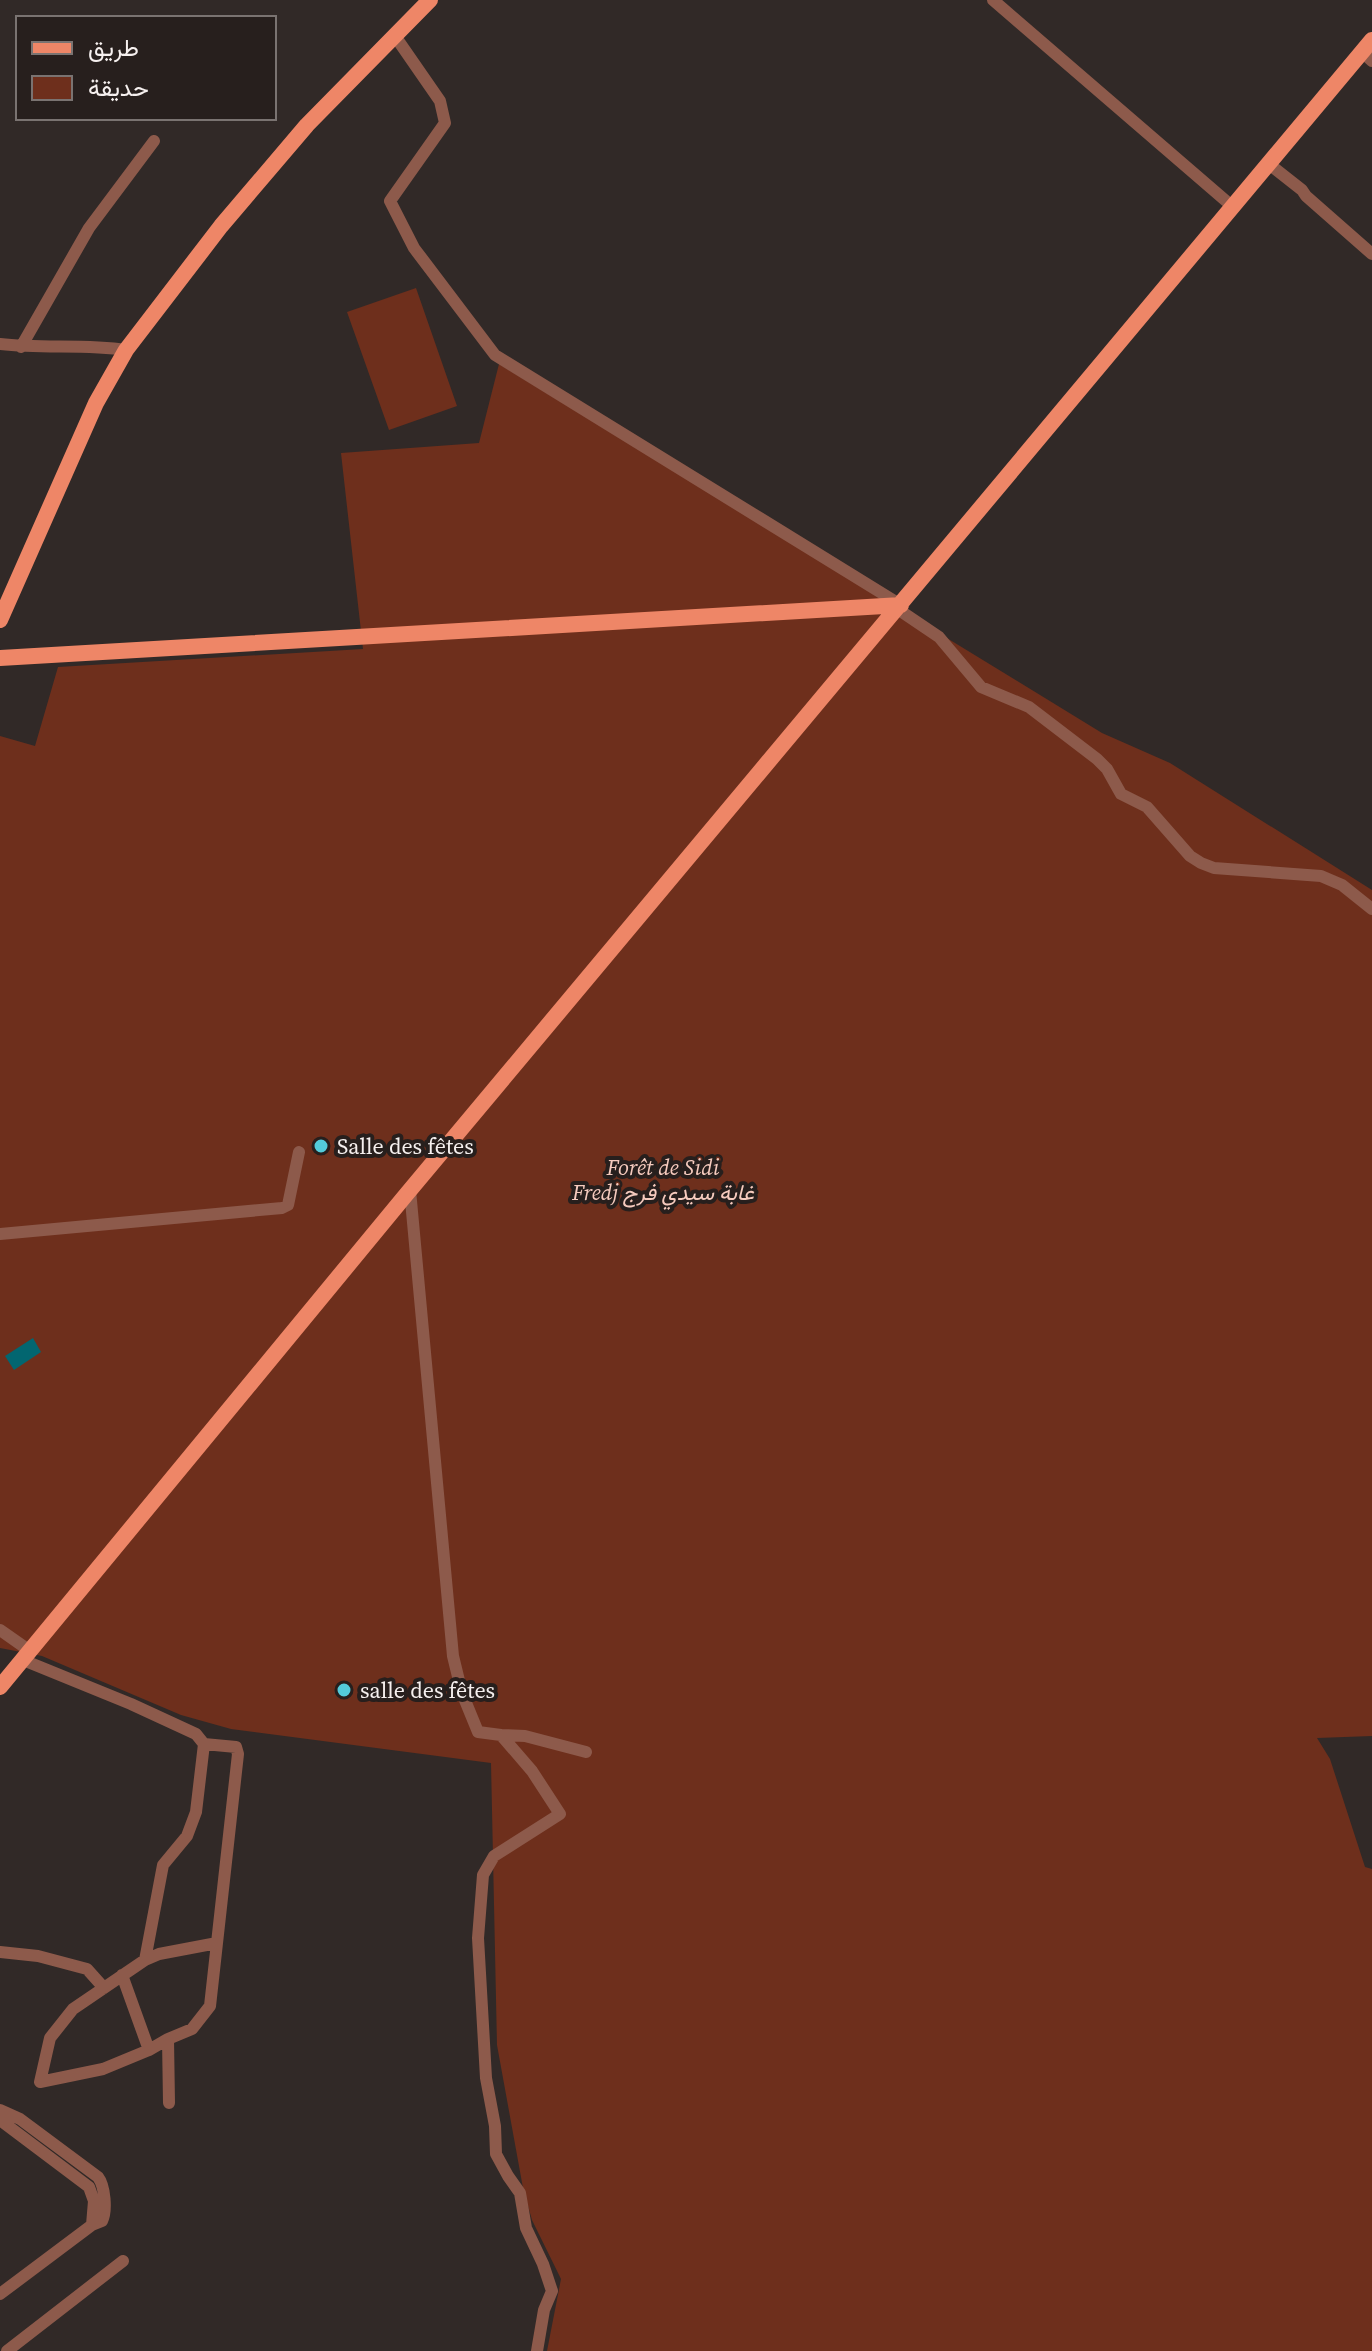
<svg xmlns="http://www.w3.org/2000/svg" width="1372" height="2351" font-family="'Source Serif 4',Vazirmatn,serif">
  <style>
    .green { fill: #6e2f1c }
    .water { fill: #026670 }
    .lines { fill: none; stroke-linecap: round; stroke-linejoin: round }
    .minor { stroke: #8d5a4b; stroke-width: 12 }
    .major { stroke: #ee8667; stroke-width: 16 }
    .poi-dot { fill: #53cbda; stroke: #271f1d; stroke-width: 3 }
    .labels { text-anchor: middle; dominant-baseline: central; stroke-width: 8; stroke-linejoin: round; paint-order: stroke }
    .poi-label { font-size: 22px; fill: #f6f0ef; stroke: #271f1d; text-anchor: start }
    .park-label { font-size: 22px; font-style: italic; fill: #f6cbbe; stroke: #271f1d }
  </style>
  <rect width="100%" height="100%" fill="#312927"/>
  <path class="green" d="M416,288L457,406L389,430L347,312Z
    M499,364L1102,733L1170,763L1372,890V1736L1317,1738L1330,1759L1365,1867L1372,1869V2351H547L561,2279L532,2220L523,2188L497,2045L491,1763L231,1729L181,1715L42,1656L0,1648V736L35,746L58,667L363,649L341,453L479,443Z"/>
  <path class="water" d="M33,1338L41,1352L14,1370L5,1356Z"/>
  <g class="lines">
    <path class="minor" d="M993,0L1233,207
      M395,36L440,101L445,123L390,201L414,248L495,355L901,605
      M1362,52L1372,61
      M1269,164L1302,190L1306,196L1372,254
      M0,344C42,349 84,344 126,350
      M21,347L89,228L154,141
      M902,612L939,637L981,687L1029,707L1097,759L1107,769L1121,794L1147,807L1190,856L1201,863L1214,868L1321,876L1342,885L1372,909
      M410,1190L453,1656L462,1693L478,1732L501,1735L532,1771L560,1814L494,1856L483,1875L478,1938L486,2078L495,2126L496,2154L508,2176L520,2193L526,2228L543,2264L552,2291L544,2310L537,2351
      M0,1234L282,1208L288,1205L299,1152
      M0,1630L30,1651
      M23,1660L131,1704L196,1734L204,1744L236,1747L238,1754L210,2006L192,2029L168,2039L149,2050L103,2069L40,2082L50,2038L73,2009L145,1960L159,1954L217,1943
      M501,1735L525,1736L586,1752
      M0,1952L38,1956L87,1969L104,1988
      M145,1960L163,1865L187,1836L196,1812L204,1744
      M122,1975L149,2050
      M168,2039L169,2103
      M0,2110L20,2119L98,2177C105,2186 107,2211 102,2221L92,2225L0,2294
      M0,2120L89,2187L94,2201L92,2225
      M7,2351L123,2261"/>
    <path class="major" d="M0,620L96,403L126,350L221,226L307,125L430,0
      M0,658L901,605
      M0,1687L405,1196L1372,40"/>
  </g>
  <g class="poi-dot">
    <circle cx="321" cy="1146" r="8"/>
    <circle cx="344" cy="1690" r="8"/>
  </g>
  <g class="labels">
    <g class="poi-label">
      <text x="337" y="1146">Salle des fêtes</text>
      <text x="360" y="1690">salle des fêtes</text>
    </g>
    <g class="park-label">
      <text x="663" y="1167">Forêt de Sidi<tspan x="663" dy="25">Fredj غابة سيدي فرج</tspan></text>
    </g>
  </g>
  <rect x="16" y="16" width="260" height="104" fill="#271f1d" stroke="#7a7371" stroke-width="2"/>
  <rect x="32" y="42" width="40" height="12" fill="#ee8667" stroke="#7a7371" stroke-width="2"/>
  <text x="88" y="56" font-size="24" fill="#f6f0ef">طريق</text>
  <rect x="32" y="76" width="40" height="24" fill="#6e2f1c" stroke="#7a7371" stroke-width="2"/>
  <text x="88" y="96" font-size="24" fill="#f6f0ef">حديقة</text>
</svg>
